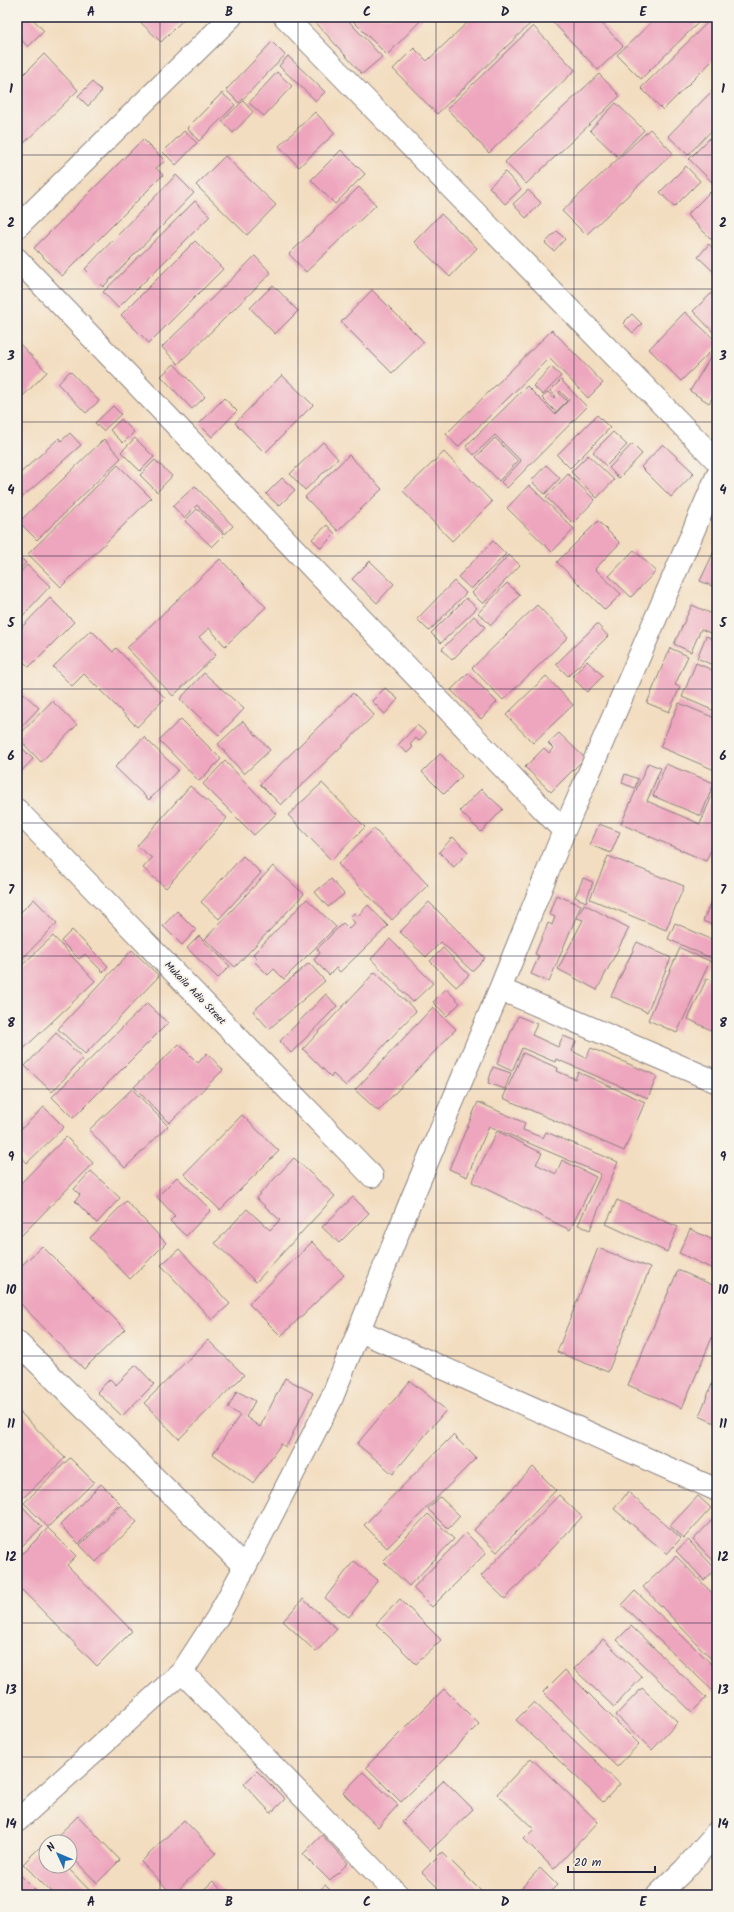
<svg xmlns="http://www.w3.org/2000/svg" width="734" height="1912" font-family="Kalam,sans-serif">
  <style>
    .building { fill: #eea6be }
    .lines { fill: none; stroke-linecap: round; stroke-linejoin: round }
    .minor-casing { stroke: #8a807e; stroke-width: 24 }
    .minor { stroke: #fff; stroke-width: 22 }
    .grid { fill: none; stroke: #22223b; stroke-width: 1; stroke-opacity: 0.55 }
    .labels { text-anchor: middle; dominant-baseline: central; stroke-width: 4; stroke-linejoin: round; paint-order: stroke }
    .street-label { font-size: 10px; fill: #22223b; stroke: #f7f3e8 }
    .neatline { fill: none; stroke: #22223b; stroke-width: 1.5 }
    .grid-label { font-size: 13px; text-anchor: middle; font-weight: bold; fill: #22223b }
  </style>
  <rect width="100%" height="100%" fill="#f7f3e8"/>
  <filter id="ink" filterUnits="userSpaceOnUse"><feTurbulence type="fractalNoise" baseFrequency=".025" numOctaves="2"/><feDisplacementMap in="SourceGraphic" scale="8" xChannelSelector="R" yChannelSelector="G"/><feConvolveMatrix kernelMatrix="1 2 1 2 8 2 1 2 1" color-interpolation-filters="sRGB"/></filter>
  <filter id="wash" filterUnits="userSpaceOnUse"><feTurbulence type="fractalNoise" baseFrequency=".012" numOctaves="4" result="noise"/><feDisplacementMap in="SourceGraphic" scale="16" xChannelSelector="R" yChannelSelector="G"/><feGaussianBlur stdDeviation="0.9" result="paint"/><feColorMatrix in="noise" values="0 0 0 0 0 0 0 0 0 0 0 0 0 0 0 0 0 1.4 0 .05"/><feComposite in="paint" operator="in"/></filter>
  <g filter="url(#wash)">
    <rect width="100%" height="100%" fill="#f3ddc0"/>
    <g id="blocks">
      <path class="building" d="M17,17H31L44,31L28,47L19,37L17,39Z
        M135,17H186L161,42Z
        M311,17H345L382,57L362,74Z
        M349,17H424L387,55Z
        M473,17H537L437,114L393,69L414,48L427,61Z
        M555,17H596L623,46L598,70L551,20Z
        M657,17H704L641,79L617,55Z
        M713,17H717V56L663,110L641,88Z
        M533,26L575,70L489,153L447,109Z
        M272,42L285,55L239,103L226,90Z
        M44,54L78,90L17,150V81Z
        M288,56L325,92L316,101L279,66Z
        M277,72L292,86L264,116L249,103Z
        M599,74L620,96L526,184L505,162Z
        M92,82L102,91L88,106L78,96Z
        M715,88L717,90V125L688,155L668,136Z
        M222,93L235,105L199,141L187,128Z
        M243,101L253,112L233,133L222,121Z
        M616,103L644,130L618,157L590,130Z
        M315,112L335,133L299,167L279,146Z
        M650,129L673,153L586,235L562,211Z
        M184,131L197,143L176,165L163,152Z
        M717,131V180L713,183L689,159Z
        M143,139L165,161L156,168L163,175L62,276L34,248Z
        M341,150L365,174L335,204L311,180Z
        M225,156L276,205L247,235L196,185Z
        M686,166L700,181L674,207L660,192Z
        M505,172L521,189L505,204L489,187Z
        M176,175L194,193L103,287L85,269Z
        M359,187L376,205L306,272L289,254Z
        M528,190L541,203L526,218L513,204Z
        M710,192L717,199V245L687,215Z
        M195,201L210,216L118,308L103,292Z
        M441,214L477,248L450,277L414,242Z
        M557,231L565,239L554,251L545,243Z
        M195,241L223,269L149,343L121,315Z
        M709,244L717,252L716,274L698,257Z
        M255,256L271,273L178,364L162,347Z
        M273,285L298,311L275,334L250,308Z
        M717,288V336L693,311Z
        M372,290L424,342L392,373L341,322Z
        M685,312L717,342V345L681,381L649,349Z
        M632,314L642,324L633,333L623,323Z
        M552,330L603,383L588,398L549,358L458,447L446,434Z
        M17,341L47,372L17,402Z
        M713,353L717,356V390L709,403L690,391Z
        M174,364L205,397L192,409L161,376Z
        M551,367L561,376L543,395L533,386Z
        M70,371L99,401L86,413L58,384Z
        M282,375L313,405L265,453L235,423Z
        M561,380L587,407L507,488L501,482L521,461L495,435L474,455L466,446L527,386L555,414L569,400L560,391L559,393L567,401L556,412L542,398L548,392L554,398L556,396L550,391Z
        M224,398L237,411L212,437L199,424Z
        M113,406L121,414L103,431L95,423Z
        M597,415L610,428L570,468L557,455Z
        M121,419L134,432L123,443L110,430Z
        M613,432L627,445L606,466L593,452Z
        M70,433L81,445L17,502V476L59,438L61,441Z
        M135,438L154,457L140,471L121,452Z
        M495,438L518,461L499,481L476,457Z
        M104,439L121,458L37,540L19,522Z
        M323,442L338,459L305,490L290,474Z
        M632,444L642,454L619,478L609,468Z
        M663,444L694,473L671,497L641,467Z
        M444,452L492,502L452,541L403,491Z
        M349,455L382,489L338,531L305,497Z
        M588,455L614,480L597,498L571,472Z
        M155,460L172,476L157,492L140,475Z
        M118,465L151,498L61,587L28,554Z
        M546,465L560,478L545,494L531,481Z
        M568,474L595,500L573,523L546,497Z
        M282,478L295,490L279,506L266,494Z
        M529,485L574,529L552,552L507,508Z
        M195,486L233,526L225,534L197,505L184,518L173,506Z
        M197,509L224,535L212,547L185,521Z
        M598,521L620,543L595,569L621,594L605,610L557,562Z
        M327,525L335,534L321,548L312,539Z
        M493,541L506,554L471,589L458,577Z
        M717,545V588L700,581Z
        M634,550L656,571L631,597L609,576Z
        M17,554L26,563L17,573Z
        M509,555L520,565L483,604L472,593Z
        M220,559L266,607L225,646L209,628L199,637L216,655L173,696L127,648Z
        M370,561L394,584L377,603L352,579Z
        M27,565L50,586L17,622V576Z
        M454,581L466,593L429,631L417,619Z
        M507,583L520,595L491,625L478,613Z
        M50,598L74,622L29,667L17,655V632Z
        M466,598L477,608L441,643L431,633Z
        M537,605L568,637L503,700L472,668Z
        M692,605L717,616V636L701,629L691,652L674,644Z
        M474,616L485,627L452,660L442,649Z
        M597,624L608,636L568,676L556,664Z
        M91,630L113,652L116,648L165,698L137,727L84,674L72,686L53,667Z
        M706,636L717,641V667L697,658Z
        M670,648L688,656L675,685L680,687L669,712L647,703Z
        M587,661L603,676L587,692L572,677Z
        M696,663L717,672V712L682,697Z
        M204,673L244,709L219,735L180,699Z
        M468,673L497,702L481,719L451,690Z
        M546,676L573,705L533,743L506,715Z
        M17,687L39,708L17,731Z
        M385,688L398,699L385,714L372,701Z
        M353,693L374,715L281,805L260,784Z
        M52,701L77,725L41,762L17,737Z
        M679,703L717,719V771L660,747Z
        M181,719L221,759L199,781L159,740Z
        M243,721L270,750L244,774L218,744Z
        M417,725L426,733L419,741L416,738L410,745L413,747L407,753L398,745Z
        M559,733L585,758L551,792L525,767L544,748L549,753L553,748L548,743Z
        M144,737L178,770L149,800L115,767Z
        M17,743L33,759L17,776Z
        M440,754L462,776L444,794L422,772Z
        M225,761L276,814L254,835L203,784Z
        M648,763L661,768L647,801L700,824L714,791L717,792V836L706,861L621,824Z
        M666,764L714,783L701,816L653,796Z
        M625,774L638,779L635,788L622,783Z
        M322,783L365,827L331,860L288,815Z
        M190,786L227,818L166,888L143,868L152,858L137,846Z
        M481,789L503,809L481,832L460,811Z
        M599,824L620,832L611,853L590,845Z
        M374,829L428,885L392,920L338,864Z
        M453,837L468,852L454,867L439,852Z
        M717,851V864L712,862Z
        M243,856L261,873L219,919L201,902Z
        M608,856L684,886L666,930L590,899Z
        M273,866L304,894L235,967L205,939Z
        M583,878L593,882L586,902L575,897Z
        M331,879L344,894L328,907L315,892Z
        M717,887V927L703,921Z
        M556,895L581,905L549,982L531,974L539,956L535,954L548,923L552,925L555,917L549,914Z
        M34,899L57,923L17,964V916Z
        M307,899L336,927L284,979L274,969L268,975L254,961L257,958L253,954Z
        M429,902L485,958L472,971L441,942L426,957L400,932Z
        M584,904L629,928L597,990L558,969L583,920L577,918Z
        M368,905L388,926L340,972L336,968L329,975L314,960L320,953L317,949L343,923L349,929L355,923L350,917L354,913L357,917Z
        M177,911L196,930L182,945L163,926Z
        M675,923L717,942V949L713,959L668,939Z
        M72,930L108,966L103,972L85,954L79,959L61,941Z
        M53,936L95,981L17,1055V970Z
        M199,936L230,966L218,978L187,948Z
        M390,939L433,983L413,1002L371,959Z
        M637,942L671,958L647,1012L611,996Z
        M443,948L469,975L456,987L430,961Z
        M680,948L710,961L677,1033L648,1020Z
        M132,950L159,976L85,1054L58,1029Z
        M309,963L325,981L269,1029L253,1011Z
        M375,972L416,1011L346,1086L333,1074L331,1077L303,1049Z
        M707,978L717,983V1033L688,1019Z
        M446,989L460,1003L447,1016L433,1002Z
        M326,994L337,1006L291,1053L280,1041Z
        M147,1003L168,1023L73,1118L52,1097Z
        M433,1007L456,1029L378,1111L355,1090Z
        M518,1016L537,1024L532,1035L558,1047L563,1036L576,1041L572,1051L586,1058L591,1048L657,1076L648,1098L556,1059L555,1062L522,1048L512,1071L497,1064Z
        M56,1033L83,1058L52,1092L25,1066Z
        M179,1044L198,1063L207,1053L223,1070L169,1123L134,1087Z
        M523,1053L558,1068L557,1071L575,1079L578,1072L645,1102L624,1151L503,1098Z
        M493,1067L511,1073L505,1089L488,1083Z
        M132,1089L168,1126L125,1168L89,1130Z
        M478,1102L525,1123L523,1130L543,1138L546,1132L618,1162L590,1230L578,1225L601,1174L489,1126L467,1177L449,1169Z
        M44,1107L64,1127L27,1163L17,1152V1133Z
        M242,1115L279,1151L220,1210L184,1174Z
        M497,1131L542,1153L536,1164L556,1174L562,1160L596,1177L570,1230L472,1182Z
        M66,1137L93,1163L17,1240V1187Z
        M294,1158L335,1196L256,1282L215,1243L247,1209L270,1230L280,1220L256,1198Z
        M91,1171L120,1198L97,1223L75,1201L80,1195L74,1189Z
        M177,1177L211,1210L186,1236L170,1221L175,1216L157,1197Z
        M353,1197L369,1213L339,1243L322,1227Z
        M617,1200L678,1227L667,1252L606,1224Z
        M126,1201L166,1243L130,1279L90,1238Z
        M690,1229L717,1242V1271L679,1253Z
        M312,1242L344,1275L281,1336L249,1304Z
        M42,1246L125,1329L84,1369L17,1300V1270Z
        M598,1248L650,1268L608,1372L557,1352Z
        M179,1249L230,1304L212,1320L161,1265Z
        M678,1270L717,1287V1326L682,1408L628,1385Z
        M208,1340L244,1375L179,1439L144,1403Z
        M136,1365L154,1384L122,1416L97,1392L110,1379L116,1385Z
        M717,1372V1424L699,1416Z
        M285,1378L313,1393L286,1447L281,1444L253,1483L213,1454L240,1415L228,1408L237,1391L255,1401L246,1417L260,1427Z
        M410,1381L446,1410L393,1474L357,1444Z
        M17,1409L65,1458L24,1497L17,1490Z
        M453,1435L476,1458L387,1548L364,1525Z
        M70,1458L94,1482L48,1527L24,1503Z
        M533,1467L556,1490L497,1552L474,1530Z
        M101,1484L120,1503L79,1544L60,1525Z
        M628,1492L681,1538L667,1554L614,1509Z
        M559,1495L582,1517L505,1599L481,1576Z
        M698,1496L711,1508L684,1538L670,1526Z
        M440,1497L460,1516L448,1529L428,1509Z
        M17,1501L42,1527L20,1548L17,1545Z
        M121,1505L137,1522L96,1562L80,1545Z
        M428,1514L454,1539L409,1586L383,1561Z
        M713,1519L717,1522V1564L693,1540Z
        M48,1528L76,1556L67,1565L132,1631L97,1666L22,1590L17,1595V1559Z
        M466,1533L486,1553L432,1607L413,1588Z
        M688,1540L716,1569L704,1580L676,1551Z
        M676,1556L717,1598V1665L643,1587Z
        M354,1561L378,1580L349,1617L325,1598Z
        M635,1591L717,1669V1688L714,1692L622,1605Z
        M303,1599L337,1629L316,1652L283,1621Z
        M400,1599L441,1640L416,1664L376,1624Z
        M631,1626L706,1698L692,1712L617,1640Z
        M603,1639L642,1677L614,1707L574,1669Z
        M565,1670L639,1744L617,1767L543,1692Z
        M642,1688L678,1722L652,1750L616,1715Z
        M444,1689L479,1724L401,1802L366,1767Z
        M534,1702L620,1784L603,1802L516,1720Z
        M531,1758L598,1822L554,1869L524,1839L534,1829L497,1794Z
        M257,1771L285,1799L271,1813L244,1784Z
        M363,1772L398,1805L378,1827L343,1793Z
        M444,1780L473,1809L430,1851L402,1822Z
        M78,1816L120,1860L97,1883L70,1855V1842H57L54,1839Z
        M184,1820L216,1853L173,1895L141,1862Z
        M322,1835L348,1863L330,1881L303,1854Z
        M44,1843L46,1846V1866H66L94,1895H54L23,1864Z
        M442,1852L485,1895H445L422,1872Z
        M540,1868L557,1885L547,1895H515Z
        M17,1872L40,1895H17Z
        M213,1881L226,1895H198Z
        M325,1885L335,1895H315Z"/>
    </g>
  </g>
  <g filter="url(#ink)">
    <use href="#blocks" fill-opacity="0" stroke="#8a807e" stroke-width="1"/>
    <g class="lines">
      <defs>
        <path id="minor" d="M285,17L717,461
          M17,227L231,17
          M17,259L564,831
          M17,810L372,1176
          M500,989L717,1082
          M360,1331L717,1490
          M17,1342L245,1567
          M182,1672L398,1895
          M17,1821L182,1672L217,1618L245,1567L331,1400L412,1198L500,989L564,831L717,476
          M658,1895L684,1870L717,1832"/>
      </defs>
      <use href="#minor" class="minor-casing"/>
      <use href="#minor" class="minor"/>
    </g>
  </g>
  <path class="grid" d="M160,17V1895M298,17V1895M436,17V1895M574,17V1895M17,155H717M17,289H717M17,422H717M17,556H717M17,689H717M17,823H717M17,956H717M17,1089H717M17,1223H717M17,1356H717M17,1490H717M17,1623H717M17,1757H717"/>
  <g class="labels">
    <g class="street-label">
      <text transform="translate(195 993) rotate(46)">Mukaila Adio Street</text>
    </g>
  </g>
  <rect width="734" height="1912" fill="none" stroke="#f7f3e8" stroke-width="44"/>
  <g transform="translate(58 1854) rotate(314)"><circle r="19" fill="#f7f3e8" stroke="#a29fa3"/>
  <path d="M0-3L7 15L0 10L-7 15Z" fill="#1f6fb2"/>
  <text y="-6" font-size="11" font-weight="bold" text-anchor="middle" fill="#22223b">N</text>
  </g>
  <path d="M568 1866v6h87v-6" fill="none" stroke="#22223b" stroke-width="2"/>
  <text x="574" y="1866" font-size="12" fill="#22223b" stroke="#f7f3e8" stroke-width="3" paint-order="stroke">20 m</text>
  <rect x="22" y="22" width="690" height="1868" class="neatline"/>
  <g class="grid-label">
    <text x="91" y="16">A</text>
    <text x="229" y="16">B</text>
    <text x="367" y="16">C</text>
    <text x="505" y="16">D</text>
    <text x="643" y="16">E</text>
    <text x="11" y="93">1</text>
    <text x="723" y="93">1</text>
    <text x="11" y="227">2</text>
    <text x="723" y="227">2</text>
    <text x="11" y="360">3</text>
    <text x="723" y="360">3</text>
    <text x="11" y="494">4</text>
    <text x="723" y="494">4</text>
    <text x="11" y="627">5</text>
    <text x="723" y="627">5</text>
    <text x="11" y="760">6</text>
    <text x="723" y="760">6</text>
    <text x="11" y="894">7</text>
    <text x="723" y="894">7</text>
    <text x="11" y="1027">8</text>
    <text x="723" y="1027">8</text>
    <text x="11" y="1161">9</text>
    <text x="723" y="1161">9</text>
    <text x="11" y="1294">10</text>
    <text x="723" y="1294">10</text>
    <text x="11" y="1428">11</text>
    <text x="723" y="1428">11</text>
    <text x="11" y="1561">12</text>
    <text x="723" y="1561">12</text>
    <text x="11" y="1694">13</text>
    <text x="723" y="1694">13</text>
    <text x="11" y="1828">14</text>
    <text x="723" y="1828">14</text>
    <text x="91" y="1906">A</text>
    <text x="229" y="1906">B</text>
    <text x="367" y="1906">C</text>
    <text x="505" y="1906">D</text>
    <text x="643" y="1906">E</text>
  </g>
</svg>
